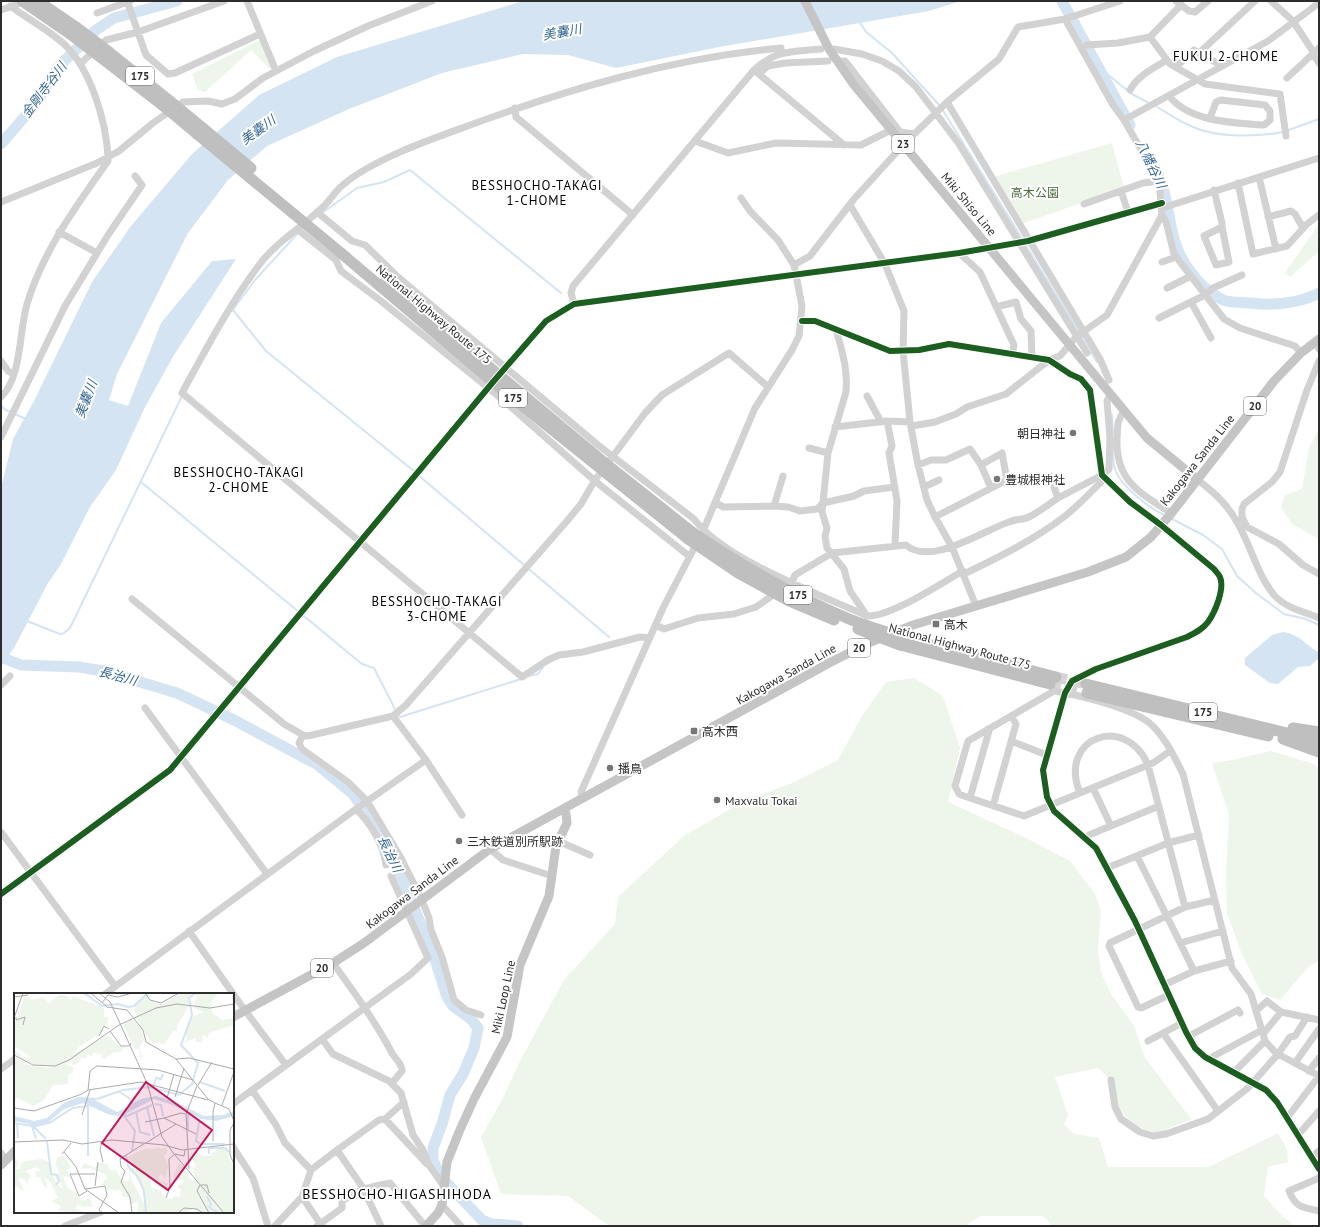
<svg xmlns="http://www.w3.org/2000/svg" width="1320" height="1227" font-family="'PT Sans','Noto Sans JP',sans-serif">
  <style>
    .green { fill: #eef5ea }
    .water { fill: #d4e4f3 }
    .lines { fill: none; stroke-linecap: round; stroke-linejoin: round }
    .stream { stroke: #d4e4f3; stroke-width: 2 }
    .river { stroke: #d4e4f3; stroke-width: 11 }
    .minor-tunnel { stroke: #d5d5d5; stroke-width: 7; stroke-dasharray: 7 3.5; stroke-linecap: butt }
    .highway-tunnel { stroke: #d5d5d5; stroke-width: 11; stroke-dasharray: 11 5.5; stroke-linecap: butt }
    .minor { stroke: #d2d2d2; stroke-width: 7 }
    .major { stroke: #c5c5c5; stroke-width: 9 }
    .highway { stroke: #bfbfbf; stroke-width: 11 }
    .highway-bridge { stroke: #bfbfbf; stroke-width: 11 }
    .cycleway-casing { stroke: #fff; stroke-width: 8 }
    .cycleway { stroke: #1b5e20; stroke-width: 6 }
    .poi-dot { fill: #767676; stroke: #fff; stroke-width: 1.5 }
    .labels { text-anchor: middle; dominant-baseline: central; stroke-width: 4; stroke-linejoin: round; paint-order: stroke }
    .shield { fill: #fff; stroke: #6c6c6c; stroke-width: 1 }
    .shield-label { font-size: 11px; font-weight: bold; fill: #2d2d2d }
    .park-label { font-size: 12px; fill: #4b6c36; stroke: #fff }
    .street-label { font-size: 12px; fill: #2d2d2d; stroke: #fff }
    .poi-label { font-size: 12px; fill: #2d2d2d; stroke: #fff; text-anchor: start }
    .water-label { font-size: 13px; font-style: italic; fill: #346795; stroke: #fff }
    .neighbourhood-label { font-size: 13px; letter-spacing: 1px; fill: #000; stroke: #fff }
    .quarter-label { font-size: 14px; letter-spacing: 1px; fill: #000; stroke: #fff }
    .inset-river { fill: none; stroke: #d4e4f3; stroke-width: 2 }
    .inset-road { fill: none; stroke: #ababab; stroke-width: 1 }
    .view { fill: #c2185b; fill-opacity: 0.15; stroke: #c2185b; stroke-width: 2 }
    .inset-edge { fill: none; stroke: #2d2d2d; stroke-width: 2 }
  </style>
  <rect width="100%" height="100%" fill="#fff"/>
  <path class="green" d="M260,40L272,66L269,68L251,50L205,92L198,90L192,74Z
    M1112,143L1124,188L1021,224L993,177Z
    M1319,224V251L1290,277L1285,273Z
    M1319,429V539L1292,524L1281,507L1285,495L1302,489L1309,448Z
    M914,678L943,696L960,748L948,802L1024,837L1070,861L1095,894L1101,912L1098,950L1101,972L1111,994L1134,1026L1144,1056L1191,1119L1158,1133L1146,1130L1131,1122L1119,1109L1111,1080L1098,1068L1055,1077L1068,1115L1064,1124L1074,1134L1099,1138L1108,1167H1209L1278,1133L1287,1150L1288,1162L1268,1167L1264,1196L1283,1217L1295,1226H1051L1047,1219L1042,1216H980L965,1226H609L568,1196L501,1194L481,1137L503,1098L519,1063L564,980L615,924L618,897L685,835L748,799L790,784L838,760L862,716L886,682Z
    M1271,751L1314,764L1319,770V961L1308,967L1280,1000L1262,994L1241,952L1227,913L1226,872L1229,814L1212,763L1233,760Z"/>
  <path class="water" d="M523,1H961L929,11L719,47L616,68L568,55L523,54L442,73L349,109L267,146L228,180L188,233L117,374L109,400L128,406L161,323L212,261L236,259L174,355L145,407L116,470L90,507L61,564L48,583L14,648L1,665V488L13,439L34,401L92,282L131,226L192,154L259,95L337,57Z
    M1283,632C1301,635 1303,643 1318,652L1319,658L1310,666L1298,667L1278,684L1270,683L1245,665V658L1272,635Z"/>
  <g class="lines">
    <path class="stream" d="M132,6L135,14
      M859,21L866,32L891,52L940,106
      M1100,70H1102L1127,90
      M1130,93L1149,103
      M1157,107C1169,114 1180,122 1193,127C1217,138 1257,137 1283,132
      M942,109L1023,240
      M1286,131L1319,119
      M322,213L357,188L384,182L410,170L561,293
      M1025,244L1079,332
      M233,310L266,351L415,472
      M232,311L255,280L298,233
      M1081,336L1097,362
      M1,406L6,410L26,419
      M1112,415L1113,434
      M1113,441C1114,449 1112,461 1115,469C1121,487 1149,508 1166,516
      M418,475L609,637
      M141,482L362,664L374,668L396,711
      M1170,518L1203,535L1222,549L1237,576L1257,594L1284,614L1306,619L1319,625
      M27,621L60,634L64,633L70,628L182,396
      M529,676L538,674L543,667
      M398,715L400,717L521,679"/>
    <path class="river" d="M1062,1L1130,125
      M1,144L34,106L60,65L96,30L114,18L177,1
      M1155,169C1169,193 1167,220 1176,245C1183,266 1203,291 1223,300C1230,303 1242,302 1250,303C1272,306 1300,303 1319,293
      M1,657L21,665L79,667L103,671L177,693L234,720L318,765L353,794L377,828L397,867L433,953L447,997L453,1006L471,1019L478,1028L474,1048L463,1074L450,1095L442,1124L433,1148V1160L441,1177L482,1220L492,1224L518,1226"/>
    <path class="minor-tunnel" d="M595,480L613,456"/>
    <path class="highway-tunnel" d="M1056,677L1086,684
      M1050,684L1087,693"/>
    <path class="minor" d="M127,1L146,55L168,74L175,73L260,34
      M247,1L276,71
      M1176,1L1189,11L1195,12L1208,1
      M1271,1L1293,21L1314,53
      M1,10L26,1
      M97,13L130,1
      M1065,19L1113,105L1124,120L1159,181L1162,215L1166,222L1174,254L1224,319L1240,328L1295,346L1301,353
      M1150,37L1170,64L1205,84L1280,94L1286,136
      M1087,45L1118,43L1150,37L1180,6L1181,1
      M834,49L862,54L882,61L899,71L916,87L959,144L1087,353
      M1199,53L1255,1
      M1313,54L1319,63
      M842,61H845L900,132L914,134
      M81,63L106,40L138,32L224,1
      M1176,67L1194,50L1222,66
      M754,70L844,145
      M759,74L768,66L785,63L828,61
      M1287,78L1319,48
      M1130,90C1138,75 1154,68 1167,60
      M1169,96C1190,122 1233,123 1264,125L1270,120V111L1265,105L1221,100L1216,102L1210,118
      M947,102L1100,359L1109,380
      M515,108L516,117L633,215
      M1124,120L1268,41L1319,3
      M695,141L728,153L776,143L861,145L891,130
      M1259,177L1276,249
      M1238,183L1253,254L1287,246L1307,224L1319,215
      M1214,190L1222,223V227L1229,262L1216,265L1204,236L1222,227
      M1121,191L1128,212
      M1,202L97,163L119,151L153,123L183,102L208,101L222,104L235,99L263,78L314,51L368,26L432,1
      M1084,204L1143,183L1159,181
      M850,205L885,264L904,311L903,351L910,422L918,465L927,500L935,517L952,547L976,606
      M1162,208L1319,158
      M317,212L352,241L365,245L399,278L598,445L694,519C725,560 819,594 867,616C891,617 941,583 963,571
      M1268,217L1291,211L1295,214L1303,228
      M297,229L336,260L341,271L381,301L502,399L595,481L689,556
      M59,232L97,253
      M959,253L980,272L1014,345L1012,355
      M1162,262L1176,257
      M794,265L810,256L854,199L904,144L947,102L999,59L1018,27L1065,19L1120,1
      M1167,288L1191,276
      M1191,302L1211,338
      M574,304L571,293L573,286L754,70C777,49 792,52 821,49
      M996,307L1016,302L1021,319L1031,331L1032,357
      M1159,318L1205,295L1213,288L1242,275
      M802,321H815L890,351L919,350L949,344L1049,360L1070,374L1081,379L1090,390L1102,475L1130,502L1161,525L1214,569C1216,572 1219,574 1220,577C1225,589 1215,612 1208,622C1203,629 1195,633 1187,637L1096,669L1072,681L1065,693L1043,770L1047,797L1054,811L1096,848L1135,921L1186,1032L1195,1048L1205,1057L1266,1090L1277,1102L1319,1169
      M836,329C842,352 848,368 846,392L828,453L822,512L827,528L825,536L827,548L844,569L850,591L867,616
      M1314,342L1319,349
      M1,361L8,371L14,374
      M1319,361L1307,390L1280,472L1272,482L1244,504L1242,509V517L1247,527L1279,544L1303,565L1319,574
      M867,396L881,422
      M1,397C22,378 19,330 27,304C43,251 76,206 108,161V157C106,121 91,70 65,45C49,30 28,19 10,6
      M1124,411C1116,422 1118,427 1117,440C1116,481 1140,493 1171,513
      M887,421L892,446L889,453L897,501L895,545
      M912,426L935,422L956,414L967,407L1006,394L1049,360L1060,356L1076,337L1107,315L1162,215
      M835,427L887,421L910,422
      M1,437L65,306L108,235L142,185L135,176
      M809,448L828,453
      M613,456L645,413L662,395L729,353L767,386
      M918,465L931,460H946L970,449L981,465L991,488
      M981,465L1002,453L1007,480
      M1198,480C1212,491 1224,501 1234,517C1250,541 1256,574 1275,596C1286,608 1305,612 1319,618
      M924,487L939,480
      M715,502L723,507L774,506L788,507L800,511L817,509L823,503L854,496L864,491L894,487
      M774,506L783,476
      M935,517L1007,480L1050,476L1058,498L1102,475L1109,469L1110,438L1107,401L1110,395
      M964,574C999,557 1034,540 1065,516C1079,505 1092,491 1105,478
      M788,584L792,582L795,575L832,553L906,545C930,567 984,530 1009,522C1015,519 1023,520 1029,517C1039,512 1049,504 1058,498
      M132,599L284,724L303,735L308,736L393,716L406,705L567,521L581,504L595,480
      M656,625L664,629L698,618L734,614L756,607L779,591
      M650,638L640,637L583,652L559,655L548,660L522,677L182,393C206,349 229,305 259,265C277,241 304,226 324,206C331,199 336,190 344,184C373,160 426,141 462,128C565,90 671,58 781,48V53
      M1,685L10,676
      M145,708L267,874
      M393,716L426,760L462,815
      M303,735L299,743L302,749L348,782L367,801L401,858L422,900L429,918L431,930L442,957L454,1000L466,1010L481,1015
      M1011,741L1047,755
      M1170,751L1153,763L1024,816L964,796L959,794L955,786L968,741L1054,691C1079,695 1126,707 1147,721C1163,733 1174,756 1183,774L1232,968L1251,994L1265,1041L1276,1053L1319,1076L1287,1118
      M1093,788L1111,826
      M1080,793C1057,737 1126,713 1148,765L1185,907
      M970,798L989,731L988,729
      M583,799L581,792L663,608L703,531L755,408L792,350L799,336L802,306L794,265L778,240L750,211L741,198
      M993,806L1016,724L1011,716
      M356,809C371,824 383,844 386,865
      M1,832L115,986
      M1086,839L1089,835L1159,806
      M558,841L590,855
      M490,849L503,860L552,876
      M1137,856L1194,971
      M1107,868L1168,843L1199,835
      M1,894L170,770L493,382L546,321L574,304L959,253L1028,241L1162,203
      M189,931L241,1005L286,1065
      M1180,943L1223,931
      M333,963C354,992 375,1021 392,1053C396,1060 402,1063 402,1071L392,1083
      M1164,985L1194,971L1231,961
      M105,994L356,809L426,760
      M1169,995L1141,1008L1138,1007L1109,946L1110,943L1185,907L1215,900
      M1256,1011L1267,1001L1281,1012L1319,1020
      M1163,1033L1218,1111
      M1263,1034L1281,1012
      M1189,1036L1238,1010L1240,1013
      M322,1039L333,1054L389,1081L401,1093L413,1135L423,1150L429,1165L443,1185
      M1148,1041L1182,1023
      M1211,1060L1212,1057L1262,1030
      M1295,1063L1319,1029
      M1,1069L15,1059
      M1309,1071L1319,1058
      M1234,1072L1265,1041
      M1111,1080L1115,1107L1121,1119L1140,1132L1153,1136L1166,1134L1208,1119L1248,1088L1278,1054L1290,1037L1295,1036L1307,1017
      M252,1090L276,1125L285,1143L311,1170
      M233,1104L411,974L428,958L391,876
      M385,1119L427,1164
      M1298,1135L1319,1111
      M233,1147L253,1178L268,1226
      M337,1150L379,1120L385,1119L404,1102
      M1,1153L6,1160
      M1312,1157L1319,1151
      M1319,1178L1289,1191C1296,1208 1302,1207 1319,1211
      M302,1197L322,1226
      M442,1205L461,1226
      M65,1226L101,1212
      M275,1226L302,1197L311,1170L337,1150L363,1188L381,1226
      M317,1226L342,1208V1201C361,1188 369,1187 390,1183L425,1226"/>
    <path class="major" d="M805,1L829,49L854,85L1147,438L1198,480
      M233,1017L333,963L364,943L490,849L831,662L871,642L913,625L1088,572L1126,557L1151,537L1170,515L1274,381L1301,353L1319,339
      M1,1165L15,1151
      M426,1226L438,1213L442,1205L447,1162L459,1132L474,1099L507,1037L520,965L549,896L556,846L567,823L566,814L564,810"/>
    <path class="highway" d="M22,1L70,34
      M38,1L76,27
      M109,52L170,101
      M100,57L162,105
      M181,110L204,129
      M172,113L197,134
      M341,253L493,382L688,539
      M386,281L600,459L692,532
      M912,640L1056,677
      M900,645L1050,684
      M1086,684L1319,741
      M1087,693L1268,736
      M1293,728L1319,732
      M1283,739L1319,752"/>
    <path class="highway-bridge" d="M76,27L109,52
      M70,34L100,57
      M170,101L181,110
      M162,105L172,113
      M204,129L251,168
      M197,134L341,253
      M692,532C742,566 792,595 849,619C869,627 891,633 912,640
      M688,539L738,573L789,601L834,620
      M858,629L900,645"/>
    <defs>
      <path id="cycleway" d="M802,321H815L890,351L919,350L949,344L1049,360L1070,374L1081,379L1090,390L1102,475L1130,502L1161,525L1214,569C1216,572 1219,574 1220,577C1225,589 1215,612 1208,622C1203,629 1195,633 1187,637L1096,669L1072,681L1065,693L1043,770L1047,797L1054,811L1096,848L1135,921L1186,1032L1195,1048L1205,1057L1266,1090L1277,1102L1319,1169
        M1,894L170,770L493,382L546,321L574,304L959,253L1028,241L1162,203"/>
    </defs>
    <use href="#cycleway" class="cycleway-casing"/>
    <use href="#cycleway" class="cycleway"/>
  </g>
  <g class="poi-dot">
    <circle cx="1073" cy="433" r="4"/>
    <circle cx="997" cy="479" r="4"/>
    <rect x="932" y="620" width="8" height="8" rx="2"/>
    <rect x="690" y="727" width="8" height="8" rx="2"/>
    <circle cx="610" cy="768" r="4"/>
    <circle cx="717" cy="800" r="4"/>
    <circle cx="459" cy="841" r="4"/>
  </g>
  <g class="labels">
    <g class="shield">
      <rect x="126" y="67" width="28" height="18" rx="3"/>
      <rect x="892" y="135" width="22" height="18" rx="3"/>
      <rect x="499" y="389" width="28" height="18" rx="3"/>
      <rect x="1244" y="397" width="22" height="18" rx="3"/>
      <rect x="784" y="586" width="28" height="18" rx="3"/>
      <rect x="848" y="639" width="22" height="18" rx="3"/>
      <rect x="1189" y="703" width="28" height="18" rx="3"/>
      <rect x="311" y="959" width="22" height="18" rx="3"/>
    </g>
    <g class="shield-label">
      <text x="140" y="76">175</text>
      <text x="903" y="144">23</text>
      <text x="513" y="398">175</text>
      <text x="1255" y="406">20</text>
      <text x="798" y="595">175</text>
      <text x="859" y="648">20</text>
      <text x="1203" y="712">175</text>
      <text x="322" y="968">20</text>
    </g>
    <g class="park-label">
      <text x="1035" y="192">高木公園</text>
    </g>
    <g class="street-label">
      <text transform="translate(969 204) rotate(50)">Miki Shiso Line</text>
      <text transform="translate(434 314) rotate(40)">National Highway Route 175</text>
      <text transform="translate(1197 460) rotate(-52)">Kakogawa Sanda Line</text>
      <text transform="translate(960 646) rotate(15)">National Highway Route 175</text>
      <text transform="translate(786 674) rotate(-29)">Kakogawa Sanda Line</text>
      <text transform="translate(412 892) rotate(-37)">Kakogawa Sanda Line</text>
      <text transform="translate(503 997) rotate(-78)">Miki Loop Line</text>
    </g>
    <g class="poi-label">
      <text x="1065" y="433" text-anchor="end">朝日神社</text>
      <text x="1005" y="479">豊城根神社</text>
      <text x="944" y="624">高木</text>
      <text x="702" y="731">高木西</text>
      <text x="618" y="768">播鳥</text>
      <text x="725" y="800">Maxvalu Tokai</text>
      <text x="467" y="841">三木鉄道別所駅跡</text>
    </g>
    <g class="water-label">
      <text transform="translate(562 32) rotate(-10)">美嚢川</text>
      <text transform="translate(44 90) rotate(-53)">金剛寺谷川</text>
      <text transform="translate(258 130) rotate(-36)">美嚢川</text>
      <text transform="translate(1151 164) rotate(64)">八幡谷川</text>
      <text transform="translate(86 399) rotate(-69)">美嚢川</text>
      <text transform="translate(118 676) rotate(15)">長治川</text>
      <text transform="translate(390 854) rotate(64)">長治川</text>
    </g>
    <g class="neighbourhood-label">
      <text x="1226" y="56">FUKUI 2-CHOME</text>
      <text x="537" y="185">BESSHOCHO-TAKAGI<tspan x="537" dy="15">1-CHOME</tspan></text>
      <text x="239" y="472">BESSHOCHO-TAKAGI<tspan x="239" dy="15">2-CHOME</tspan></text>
      <text x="437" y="601">BESSHOCHO-TAKAGI<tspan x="437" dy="15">3-CHOME</tspan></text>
    </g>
    <g class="quarter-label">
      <text x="397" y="1194">BESSHOCHO-HIGASHIHODA</text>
    </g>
  </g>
  <g transform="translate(14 993)">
    <rect width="220" height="220" fill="#fff"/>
    <path d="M166,0H178L172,18L163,33V39L160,37L150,51L136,48L122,25L120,12L132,3L141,10L150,11ZM183,0H204L197,10L198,20L208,27L220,25V32L195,40L193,46L191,42L188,43V49H182V45L169,50L173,46L171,42L177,24L190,19L180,15ZM45,2H51L57,7L59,3L90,15V24H95L93,32L98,34L89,32L87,40L66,53L57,64L40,72H22L11,67L0,61V57L7,61L8,65L17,64L0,53V31L4,25L10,3L19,7L29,4L35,10ZM118,26L128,37L130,46L125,55L129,65L126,64L125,56H121L109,32ZM94,42L102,51L115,56L109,55L107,57L109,58L98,60L96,64L94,62L92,66L88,65V61L79,60L78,64L73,60V65H67L64,71L58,72L60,67L51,71L59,74V79L54,82V91L39,92L30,107L19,113L4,105L0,106V64L14,72L36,75ZM213,154L215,166L219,171L220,220H186L181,216L168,220H124V209L117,211L115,205L107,202L108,200L106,196L103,198L97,196L94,198L93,192H87L93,185L91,181L76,175L67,176L70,170L81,175L85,170L94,171V175L98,178L101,176L109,188H115V176L119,174L114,166L115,163L131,156L152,155L154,158L150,163L154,173L151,187L148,181L145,183V187L155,191L152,194L153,201L137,185L132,186L137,188V195L146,197L152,206H158L160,203L166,204L167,197L163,192L169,191L170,187L159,184L165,170L170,174L175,185L179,188L182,185L178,175L182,174L177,160L182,158L189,163H195L205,155ZM118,179L132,199L130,211L117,186L116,181ZM0,163L5,171L1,176H7L6,171L10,168L28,166L33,168L38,172V181L43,192L49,195L47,190L41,184L45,179L41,170L44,164L50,163L57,174L53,177L56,184L49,183L53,195L64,201L68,208L74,205L78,209V214L72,213L71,215L64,211L61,216L75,220L44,218L47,213L37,208L44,205L37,190L30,183L34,195L29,192L27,184L23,185L21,178H28L22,174L11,178L17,183L14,187L15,192L10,186L4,185L10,198L0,192Z" fill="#eef5ea" fill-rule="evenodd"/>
    <path d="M142,103L164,110L190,123L209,122L220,118V123L202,128L188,126L156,111L140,106L107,123L96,122L69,110L50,116L32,131L20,135L15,131L0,128V123L20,128L33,125L50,110L64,104L85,105L81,107L103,119L127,106Z" fill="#d4e4f3"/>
    <path class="inset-river" d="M70,0L88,13L104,11L114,14L120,13L134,0M186,89L211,98M139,95L142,85L147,86L149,81M104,98L115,105L119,111M83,106L109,97L136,94L165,102L178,91L184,70L167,52L178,22L175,5L182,0M141,111L147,112L149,123M133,114L140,143M122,118L126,139L136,142M108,120L121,138L118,158M111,120L113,123L138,112M174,121V136M186,124L182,148L187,151H211M0,130L18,133L22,146M3,130L4,145M20,133L35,130L59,115L74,113V163M20,134L32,146M33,148L37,181L43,182L45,188L42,192M195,161V155H211L215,159M112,162L114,173L124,184L130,198L132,220M193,203L197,211L195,214L204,220"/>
    <path class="inset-road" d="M77,0L93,14L113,17L129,37L132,49L162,66L194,106L201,110M85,0L96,9L104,26L133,90L148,144L160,161M131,0L136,7L147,10L165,0M0,4L14,2M88,10L94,2L104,4L118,0M2,24V27L11,24L9,32M0,25L9,0M96,38L107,53H115L117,50M85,43L90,33L95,36M0,62L19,72L41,73L55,67L105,32L142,15L163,11L196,15L220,11M162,66L175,65L220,76M184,92L198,69M74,97L127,89L194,107M161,104L170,75M153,105L160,81M208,112L220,79M0,115L20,118L68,101L74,97L76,78L83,73L144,77L179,87M68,122L76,97M150,125L167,120L171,121M131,129L150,125L182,141M220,130L216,137V162L220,171M88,148L86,157L89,169M199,148V119L201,110L215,116L220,128M0,149L49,147L68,151L98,147L150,152L168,157L220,151M132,150L162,131M174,156L175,176M174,156L172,121L183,93M50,159L62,174L71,196L105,220M48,161L57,150M161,162L210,220M186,192L183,198L195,220M187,192H193L195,200M81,193L84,169M71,196L91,193L93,202L85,217L89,220M73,198L65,203L56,181H81M152,205L156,194L155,166L161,161L170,163L171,157M118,220L116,204L107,189L111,178L107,174L106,166L131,150M164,220L170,215L183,216L189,220"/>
    <path class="view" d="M132,89L198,137L154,197L88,150Z"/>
    <rect width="220" height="220" class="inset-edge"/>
  </g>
  <rect width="1320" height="1227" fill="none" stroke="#2d2d2d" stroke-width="4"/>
</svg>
